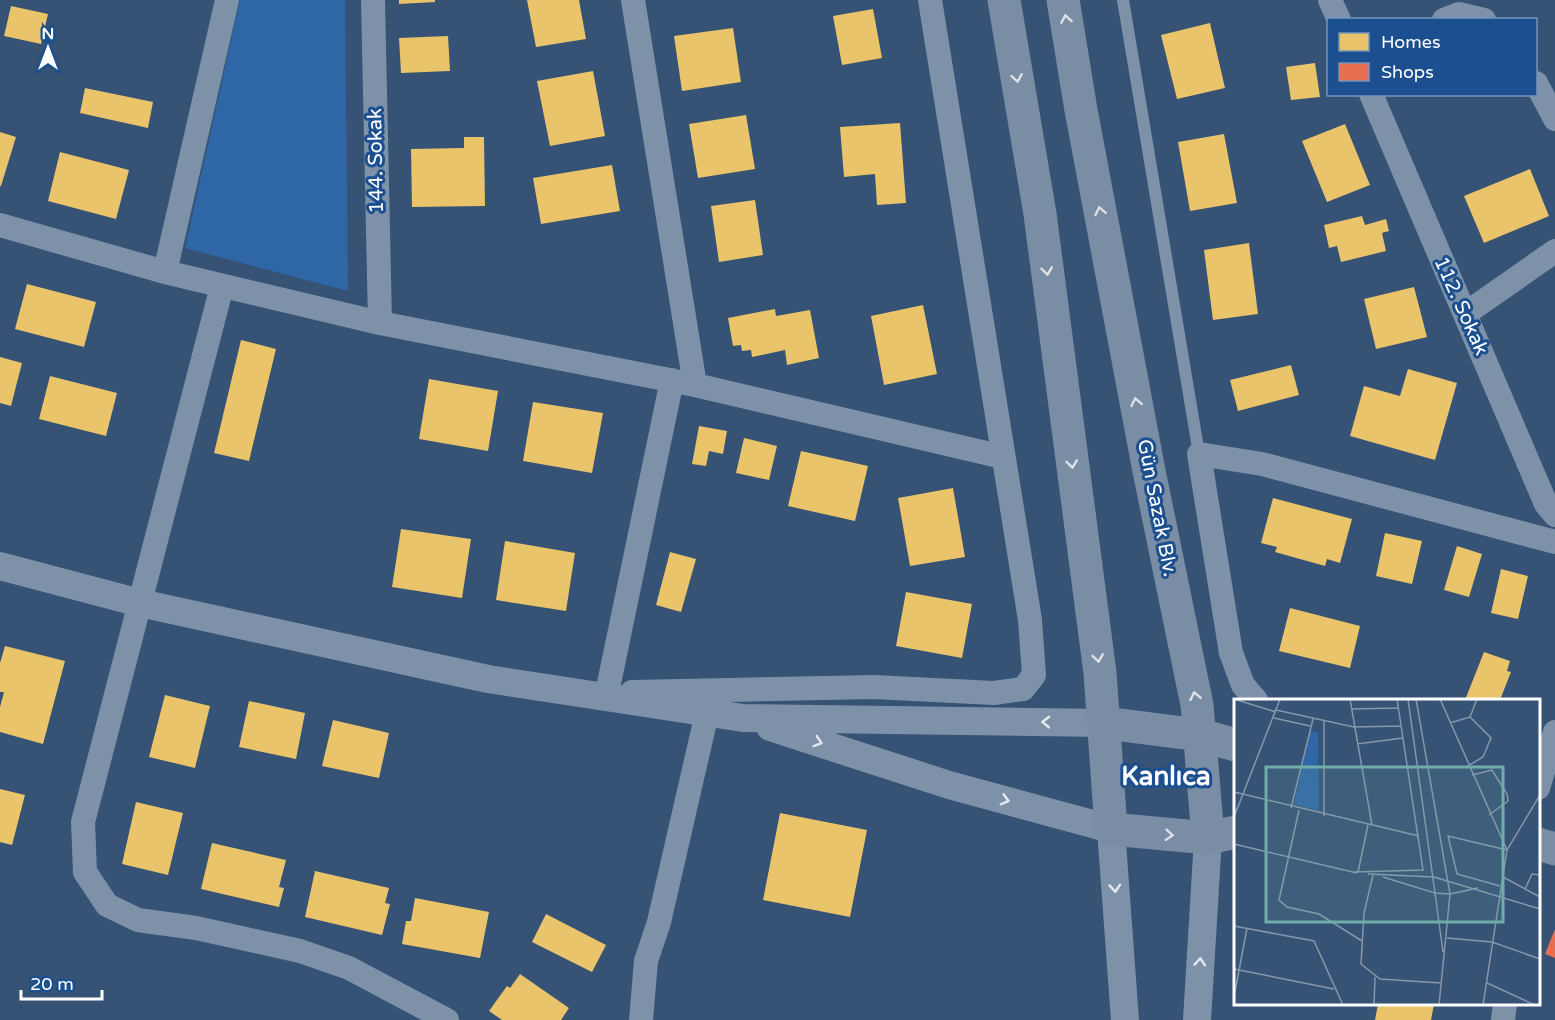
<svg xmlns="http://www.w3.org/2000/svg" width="1555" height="1020" font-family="'Varela Round',sans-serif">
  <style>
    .green { fill: #2f66a5 }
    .homes { fill: #e9c46a }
    .shops { fill: #e76f51 }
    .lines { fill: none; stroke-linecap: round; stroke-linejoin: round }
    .service { stroke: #7d92a8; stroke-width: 12 }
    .minor { stroke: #7d92a8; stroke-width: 24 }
    .tertiary { stroke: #7d92a8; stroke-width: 28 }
    .secondary { stroke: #798da4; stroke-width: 33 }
    .oneway { stroke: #dee2e8 }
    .oneway2 { stroke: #e5e9ee }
    .labels { text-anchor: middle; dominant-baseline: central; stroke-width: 6; stroke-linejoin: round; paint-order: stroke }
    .street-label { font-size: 20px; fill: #fff; stroke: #1b4f8f }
    .district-label { font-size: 26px; font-weight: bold; fill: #fff; stroke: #1b4f8f }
    .inset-road { fill: none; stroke: #8697ac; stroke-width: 1.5 }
    .view { fill: #6fada8; fill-opacity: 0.15; stroke: #6fada8; stroke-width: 3 }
    .inset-edge { fill: none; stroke: #fff; stroke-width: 3 }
  </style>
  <rect width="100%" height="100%" fill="#365274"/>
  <path class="green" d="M240,0H345L348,291L185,248Z"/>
  <path class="homes" d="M399,0H435V2L399,4Z
    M527,0H579L586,39L536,47Z
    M11,6L48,14L41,44L4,36Z
    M873,9L882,58L842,65L833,16Z
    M1210,23L1225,88L1177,99L1161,35Z
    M733,28L741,82L682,91L674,36Z
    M448,36L450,71L401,73L399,38Z
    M1315,63L1320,97L1291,100L1286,67Z
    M593,71L605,136L550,146L537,81Z
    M85,88L153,102L148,128L80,113Z
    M746,115L755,169L698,178L689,124Z
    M900,123L906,203L877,205L875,174L844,177L840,127Z
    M1345,124L1370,185L1327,202L1302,141Z
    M0,132L16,137L1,186H0Z
    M1224,134L1237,203L1190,211L1178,142Z
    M464,137H484L485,206L412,207L411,149L464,148Z
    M60,152L129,170L116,219L48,201Z
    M612,165L620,211L541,224L533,178Z
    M1530,169L1549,216L1484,243L1464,196Z
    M755,200L763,255L719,262L711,206Z
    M1362,216L1365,225L1386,219L1389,231L1382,233L1386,251L1341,262L1337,246L1329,248L1324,225Z
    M1249,243L1258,314L1213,320L1204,250Z
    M27,284L96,302L84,347L15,329Z
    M1414,287L1427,337L1376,349L1364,299Z
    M923,305L937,374L884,385L871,316Z
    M775,309L776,316L810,310L819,358L787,365L785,350L752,357L751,350L742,351L741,345L733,346L728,318Z
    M241,340L276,349L249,461L214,453Z
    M0,357L22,363L11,406L0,403Z
    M1291,365L1299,395L1238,411L1230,380Z
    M1408,369L1457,383L1435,460L1350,436L1364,386L1400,396Z
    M50,376L117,393L106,436L39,419Z
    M429,379L498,391L488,451L419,439Z
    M533,402L603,413L592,473L523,461Z
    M699,426L727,431L723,454L709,451L706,466L692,464Z
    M744,438L777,446L769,480L736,473Z
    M801,451L868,466L855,521L788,506Z
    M953,488L965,557L910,566L898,498Z
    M1273,498L1352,519L1340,563L1327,559L1325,566L1275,552L1277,547L1261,543Z
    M401,529L471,539L462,598L392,587Z
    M1385,533L1422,541L1412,584L1376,576Z
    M505,541L575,553L566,611L496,600Z
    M1457,546L1482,554L1469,597L1444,590Z
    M670,552L696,559L681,612L656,605Z
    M1501,569L1528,576L1518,619L1491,613Z
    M906,592L972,604L962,658L896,646Z
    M1290,608L1360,626L1350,668L1279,651Z
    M5,646L65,661L43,744L0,732V707L4,692H0V663Z
    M1484,652L1510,661L1507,671L1511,672L1500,700H1465Z
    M165,695L210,706L195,768L149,757Z
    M249,701L305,713L296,759L239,747Z
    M333,720L389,733L379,778L322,766Z
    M0,789L25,795L12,845L0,842Z
    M136,802L183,813L168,875L122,864Z
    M780,813L867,830L850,917L763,900Z
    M212,843L286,860L279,887L284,888L279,907L201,889Z
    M315,871L389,888L385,903L390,904L382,935L305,917Z
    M415,898L489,912L480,958L402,944L406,921H411Z
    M546,914L606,945L592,972L532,942Z
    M520,974L569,1008L561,1020H502L489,1011L507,986L510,988Z
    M1378,1004H1434L1431,1020H1375Z"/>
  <path class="shops" d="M1555,929V958L1545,954Z"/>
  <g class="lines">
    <path class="service" d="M1123,0L1199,454"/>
    <path class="minor" d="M373,0L380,323
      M633,0L695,385
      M1330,0L1339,20
      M1444,20L1459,14L1484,20
      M1536,83L1555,119
      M1371,94L1546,504L1555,515
      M0,225L165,272L380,323L695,385L1003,457
      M165,272L227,0
      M222,286L83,822L85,872L107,905L138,920L196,928L300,951L349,968L447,1020
      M1465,314L1555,251
      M632,692L874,687L994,693L1023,689L1034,675L1030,620L930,0
      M607,693L672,380
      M1256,700L1243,685L1231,653L1199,454L1262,464L1555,542
      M1538,788L1555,732
      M641,1020L646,961L659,922L707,713
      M1503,1020L1505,1004"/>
    <path class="tertiary" d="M0,566L140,603L488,679L743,718L1105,723
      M770,727L949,785L1111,829L1125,1020
      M1197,1020L1208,838"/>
    <path class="secondary" d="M1004,0L1040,214L1100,673L1111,829L1208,838L1236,832
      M1063,0L1081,110L1149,471L1197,705L1208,838
      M1105,723L1200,735L1236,745
      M1538,844L1555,849"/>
  </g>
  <defs><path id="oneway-chevron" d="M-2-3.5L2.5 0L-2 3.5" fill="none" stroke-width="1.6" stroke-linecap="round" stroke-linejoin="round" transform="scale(1.5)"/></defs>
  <g class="oneway">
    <use href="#oneway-chevron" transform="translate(1066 19) rotate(-99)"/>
    <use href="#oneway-chevron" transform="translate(1017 78) rotate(80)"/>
    <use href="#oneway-chevron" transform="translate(1100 211) rotate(-101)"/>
    <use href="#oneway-chevron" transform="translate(1047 271) rotate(83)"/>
    <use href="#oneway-chevron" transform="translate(1136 402) rotate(-101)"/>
    <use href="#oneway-chevron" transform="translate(1072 464) rotate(82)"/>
    <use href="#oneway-chevron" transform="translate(1098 658) rotate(82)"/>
    <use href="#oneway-chevron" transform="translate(1195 696) rotate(-101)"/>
    <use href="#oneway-chevron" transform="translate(1169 835) rotate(5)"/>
  </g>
  <g class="oneway2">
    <use href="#oneway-chevron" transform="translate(1046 722) rotate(-179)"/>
    <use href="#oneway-chevron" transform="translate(818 742) rotate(18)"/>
    <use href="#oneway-chevron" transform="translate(1005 800) rotate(15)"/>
    <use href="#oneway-chevron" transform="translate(1115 888) rotate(86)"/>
    <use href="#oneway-chevron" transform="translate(1200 962) rotate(-86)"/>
  </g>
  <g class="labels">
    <g class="street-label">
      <text transform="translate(376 161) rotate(-91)">144. Sokak</text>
      <text transform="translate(1461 306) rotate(66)">112. Sokak</text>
      <text transform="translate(1157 508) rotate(79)">Gün Sazak Blv.</text>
    </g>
    <g class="district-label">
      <text x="1166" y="776">Kanlıca</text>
    </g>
  </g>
  <g transform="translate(1234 699)">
    <rect width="306" height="306" fill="#365274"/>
    <path d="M76,32L84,33L85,112L60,105Z" fill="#2f66a5"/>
    <path class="inset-road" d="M0,0L42,13M116,0L138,126M174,0L201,194L216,195L244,189M182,0L216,195M206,0L273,151M117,10L164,9M42,11L120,28L167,27M40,19L76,27M216,24L236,18L243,0M123,45L169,39M234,67L249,58L257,39L236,18M238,76L258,71L273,95L274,102L255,116M0,93L185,137M57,109L79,20M65,111L45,201L53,208L85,215L128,242M90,117V22M0,118L46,0M0,145L123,174M120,173L189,171L163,0M124,173L134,126M134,175L200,178M139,176L130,214L127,265L146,280L207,284M149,178L201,194L209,253M200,178L306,210M269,178L306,198M266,187L223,175L214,137L273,151M291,190L298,175L306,176M0,227L80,242L109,306M213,239L258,243L306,260M0,270L100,290M253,284L301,306M0,298L13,229M140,306L141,278M205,306L216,195M249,306L273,151L306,96"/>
    <path class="view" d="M32,68H269V223H32Z"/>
    <rect width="306" height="306" class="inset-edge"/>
  </g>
  <rect x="1327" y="18" width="210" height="78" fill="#1b4f8f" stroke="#7695bc" stroke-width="1.5"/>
  <rect x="1339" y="33" width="30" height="18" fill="#e9c46a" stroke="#7695bc" stroke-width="1.5"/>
  <text x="1381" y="48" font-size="18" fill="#ffffff">Homes</text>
  <rect x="1339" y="63" width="30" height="18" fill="#e76f51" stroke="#7695bc" stroke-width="1.5"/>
  <text x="1381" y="78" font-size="18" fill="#ffffff">Shops</text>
  <g transform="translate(48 48)" stroke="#1b4f8f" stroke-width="4.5" paint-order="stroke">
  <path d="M0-4.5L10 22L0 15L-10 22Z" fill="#ffffff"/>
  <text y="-9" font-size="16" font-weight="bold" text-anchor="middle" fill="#ffffff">N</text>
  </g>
  <path d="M21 990v9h81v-9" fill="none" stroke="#ffffff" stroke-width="3"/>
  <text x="30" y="990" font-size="18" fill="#ffffff" stroke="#1b4f8f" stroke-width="4.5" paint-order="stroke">20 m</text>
</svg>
